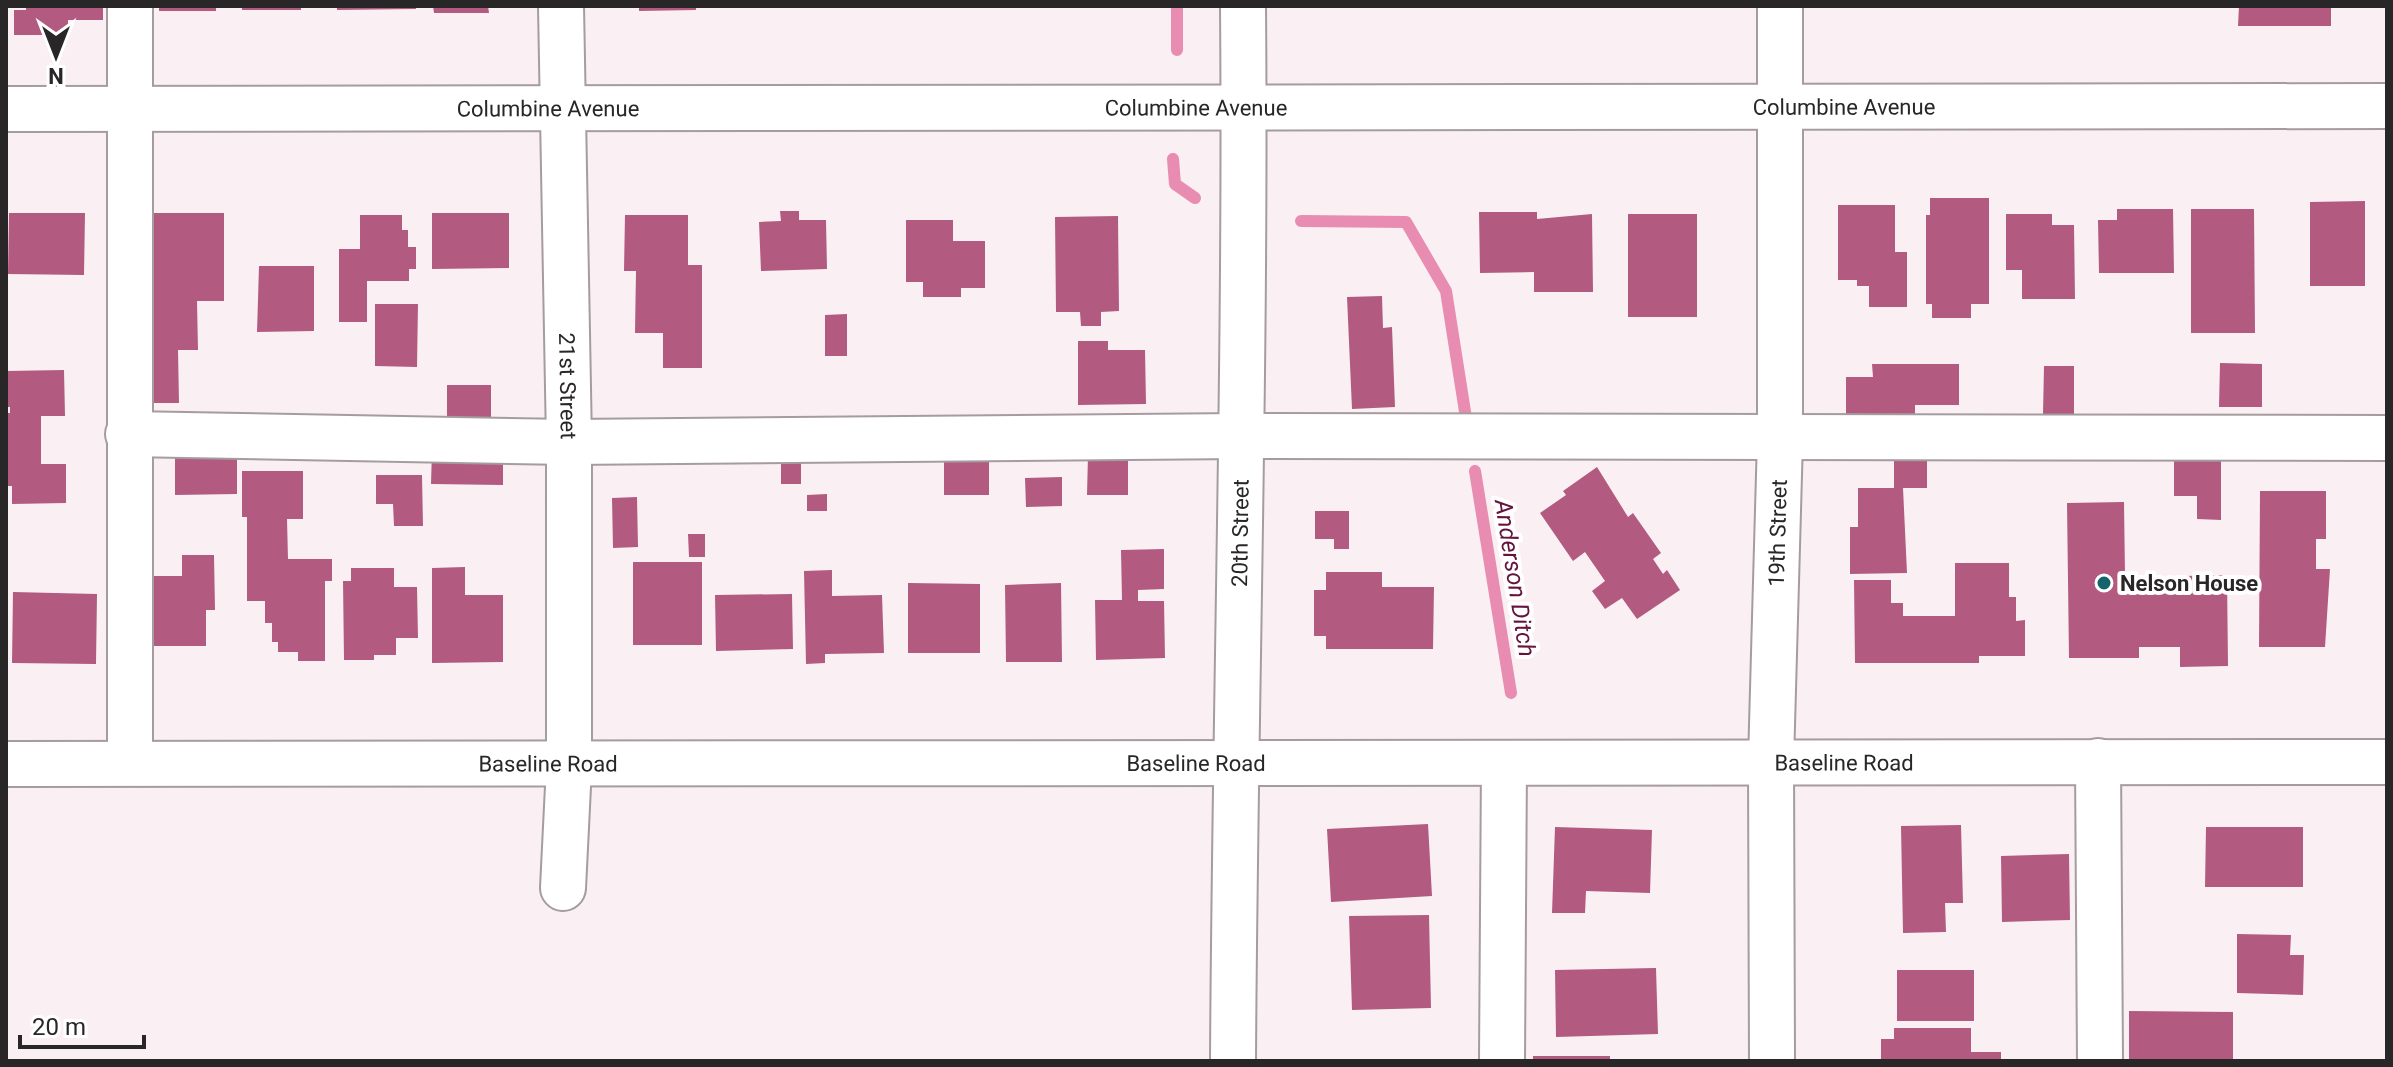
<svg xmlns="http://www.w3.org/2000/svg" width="2393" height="1067" font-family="Roboto,sans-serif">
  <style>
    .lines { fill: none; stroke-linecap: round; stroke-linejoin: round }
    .stream { stroke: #e98cb1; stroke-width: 12 }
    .building { fill: #b25a7f }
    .minor-casing { stroke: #a59c9f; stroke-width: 48 }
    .minor { stroke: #fff; stroke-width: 44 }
    .poi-dot { fill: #16646b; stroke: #fff; stroke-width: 3 }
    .labels { text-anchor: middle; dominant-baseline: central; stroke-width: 8; stroke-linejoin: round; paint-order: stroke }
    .street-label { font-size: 22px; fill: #292627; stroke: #fff }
    .poi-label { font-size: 22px; font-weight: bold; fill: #292627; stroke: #fff; text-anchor: start }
    .water-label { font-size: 24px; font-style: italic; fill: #65133c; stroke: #fff }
  </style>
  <rect width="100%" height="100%" fill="#faf0f3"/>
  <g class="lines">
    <path class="stream" d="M1177,6V50
      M1173,159L1175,184L1195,198
      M1301,221L1406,222L1446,291L1466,418
      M1475,471L1511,693"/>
  </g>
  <path class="building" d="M26,6H103V20H68V35H14V10H26Z
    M159,6H216V11H159Z
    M242,6H301V10H242Z
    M337,6H416V9L337,10Z
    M433,6H488L489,13H434Z
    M639,6H696V10L639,11Z
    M2239,6H2331V26H2238Z
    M1930,198H1989V304H1971V318H1932V304H1926V215H1930Z
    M2365,201V286H2310V202Z
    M1838,205H1895V252H1907V307H1869V286H1857V280H1838Z
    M2117,209H2173L2174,273H2099L2098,220H2117Z
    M2191,209H2254L2255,333H2191Z
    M780,211H799V220H826L827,269L761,271L759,222L781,221Z
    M1479,212H1537V219L1592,214L1593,292H1534V272L1480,273Z
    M9,213H85L84,275L8,274Z
    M148,213H224V301H197L198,350H178L179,403H149Z
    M432,213H509V268L432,269Z
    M1628,214H1697V317H1628Z
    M2006,214H2052V225H2074L2075,299H2022V270H2006Z
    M360,215H402V230H408V247H416V269H409V281H367V322H339V249H360Z
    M625,215H688V265H702V368H663V333H635L636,271H624Z
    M1118,216L1119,311L1101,312V326H1081L1080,312H1056L1055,217Z
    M906,220H953V241H985V288H961V297H923V282H906Z
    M259,266H314V331L257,332Z
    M1382,296L1383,328L1392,327L1395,407L1352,409L1347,297Z
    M375,304H418L417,367L375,366Z
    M847,314V356H825V315Z
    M1078,341H1108V350H1145L1146,404L1078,405Z
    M2220,363L2262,364V407H2219Z
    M1872,364H1959V405H1915V414H1846V377H1873Z
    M2044,366H2074V414H2043Z
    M64,370L65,416H41V464H66V503L12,504V486H6V413H10V407H6V371Z
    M447,385H491V425H447Z
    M432,450L503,451V485L431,484Z
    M237,451V494L175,495V452Z
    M1088,455H1128V495H1087Z
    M2174,455L2221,456V520L2197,519V496H2174Z
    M944,457H989V495H944Z
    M1894,460H1927V488H1903L1907,573L1850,574V527H1858V488H1894Z
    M781,461H801V484H781Z
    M1597,467L1628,517L1633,513L1661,553L1653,559L1663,574L1667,570L1680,590L1637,619L1622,598L1605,609L1592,591L1605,581L1585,552L1573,561L1540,513L1566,495L1563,491Z
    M242,471H303V519H287L288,559H332V581H325V661H298V652H278V642H272V623H265V601H247V517H242Z
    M376,475H422L423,526H394L393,504H376Z
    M1062,477V506L1026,507L1025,478Z
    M2260,491H2326V539H2316V569H2330L2325,647H2259Z
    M827,494V511H807V495Z
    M637,497L638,547L613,548L612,498Z
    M2124,502L2125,576H2140V591L2184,590V576L2227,575L2228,666L2180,667V647H2139V658H2069L2067,503Z
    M1315,511H1349V549H1334V539H1315Z
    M688,534H705V557H689Z
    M1164,549V589L1138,590V601H1164L1165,658L1096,660L1095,600H1122L1121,550Z
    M182,555H214L215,610H206V646H151L150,576H182Z
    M633,562H702V645H633Z
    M1955,563H2009V597H2016V621L2025,620V656H1979V663H1855L1854,580H1891V603H1903V616H1955Z
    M465,567V595H503V662L432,663V568Z
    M351,568H394V587H417L418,638H396V655H374V660H344L343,581H351Z
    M832,570V596L882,595L884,653L825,654V663L806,664L804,571Z
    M1326,572H1382V587H1434L1433,649H1326V636H1314V590H1326Z
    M908,583L980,584V653H908Z
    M1061,583L1062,662H1006L1005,585Z
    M13,592L97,594L96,664L12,663Z
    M792,594L793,649L716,651L715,595Z
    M1428,824L1432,896L1331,902L1327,829Z
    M1961,825L1963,903H1945L1946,932L1903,933L1901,826Z
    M1555,827L1652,830L1650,893L1586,891L1585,913H1552Z
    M2206,827H2303V887H2205Z
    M2069,854L2070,920L2002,922L2001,856Z
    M1429,915L1431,1008L1352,1010L1349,916Z
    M2237,934L2291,935L2290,955H2304L2303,995L2237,993Z
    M1656,968L1658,1034L1556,1037L1555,970Z
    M1897,970H1974V1021H1897Z
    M2129,1011L2233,1012V1061H2129Z
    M1894,1028H1971V1052H2001V1061H1881V1039H1894Z
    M1533,1056H1610V1061H1533Z"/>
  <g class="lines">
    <defs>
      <g id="minor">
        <path id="s1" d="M561,6L569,442V766L563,888"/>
        <path id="s2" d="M6,109L2387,106"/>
        <path d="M128,434L569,442L1242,436L2387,438"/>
        <path d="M2098,761L2100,1061"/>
        <path d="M130,762V6"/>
        <path id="s3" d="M6,764L2387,762"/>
        <path id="s4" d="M1233,1061C1235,709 1246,358 1243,6"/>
        <path d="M1502,1061L1504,763"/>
        <path id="s5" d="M1772,1061L1771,761L1780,439V6"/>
      </g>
    </defs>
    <use href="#minor" class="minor-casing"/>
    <use href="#minor" class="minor"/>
  </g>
  <circle class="poi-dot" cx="2104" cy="583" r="8"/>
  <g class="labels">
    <g class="street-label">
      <text stroke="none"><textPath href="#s2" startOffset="542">Columbine Avenue</textPath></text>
      <text stroke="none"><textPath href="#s2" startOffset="1190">Columbine Avenue</textPath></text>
      <text stroke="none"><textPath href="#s2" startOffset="1838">Columbine Avenue</textPath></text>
      <text stroke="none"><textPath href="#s1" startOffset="380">21st Street</textPath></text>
      <text stroke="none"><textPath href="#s4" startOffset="528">20th Street</textPath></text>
      <text stroke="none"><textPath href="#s5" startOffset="528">19th Street</textPath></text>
      <text stroke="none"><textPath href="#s3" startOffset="1838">Baseline Road</textPath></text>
      <text stroke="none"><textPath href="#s3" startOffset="1190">Baseline Road</textPath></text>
      <text stroke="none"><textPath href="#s3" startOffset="542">Baseline Road</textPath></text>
    </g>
    <g class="poi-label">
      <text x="2120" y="583">Nelson House</text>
    </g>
    <g class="water-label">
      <text transform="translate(1515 578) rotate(81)">Anderson Ditch</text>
    </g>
  </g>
  <rect width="2393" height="1067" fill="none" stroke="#292627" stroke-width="16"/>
  <g transform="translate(56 56) rotate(180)" stroke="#ffffff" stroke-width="6" paint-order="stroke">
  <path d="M0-6L14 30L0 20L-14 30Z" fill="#292627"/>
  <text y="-12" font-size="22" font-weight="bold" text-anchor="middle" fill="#292627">N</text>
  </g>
  <path d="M20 1035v12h124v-12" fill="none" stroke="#292627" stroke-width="4"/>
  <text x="32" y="1035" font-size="24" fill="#292627" stroke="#ffffff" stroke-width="6" paint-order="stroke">20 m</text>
</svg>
